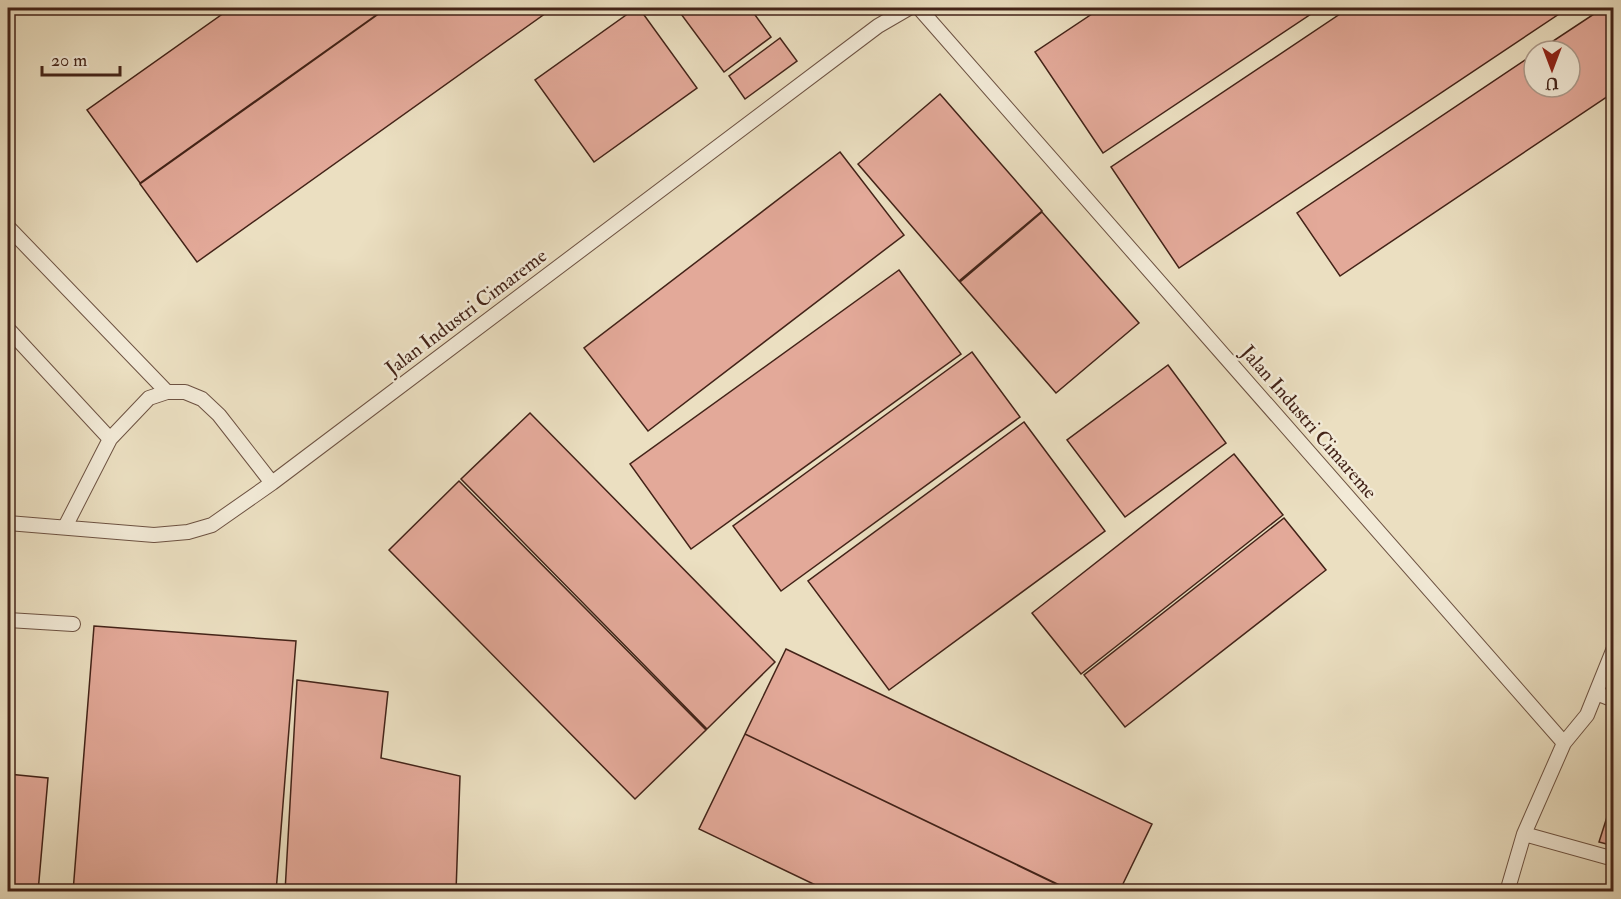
<svg xmlns="http://www.w3.org/2000/svg" width="1621" height="899" font-family="'IM FELL Double Pica',serif">
  <style>
    .building { fill: #e3a999; stroke: #432318; stroke-width: 1.5 }
    .lines { fill: none; stroke-linecap: round; stroke-linejoin: round }
    .service-casing { stroke: #6d5242; stroke-width: 16 }
    .service { stroke: #f2ead7; stroke-width: 14 }
    .labels { text-anchor: middle; dominant-baseline: central; stroke-width: 5; stroke-linejoin: round; paint-order: stroke }
    .street-label { font-size: 20px; fill: #432318; stroke: #f2ead7 }
  </style>
  <rect width="100%" height="100%" fill="#ebdfc1"/>
  <filter id="stains"><feTurbulence type="fractalNoise" baseFrequency=".00333" numOctaves="4"/><feColorMatrix values="0 0 0 0 .2 0 0 0 0 .09 0 0 0 0 .02 0 0 0 .5 -.17"/></filter>
  <radialGradient id="worn" r=".72"><stop offset=".6" stop-color="#630" stop-opacity="0"/><stop offset="1" stop-color="#630" stop-opacity=".3"/></radialGradient>
  <path class="building" d="M231,8H386L140,183L87,110Z
    M387,8H553L197,262L140,184Z
    M636,8H639L697,88L594,162L535,80Z
    M689,8H750L771,37L724,72L681,14Z
    M1101,8H1320L1103,153L1035,52Z
    M1349,8H1568L1179,268L1111,167Z
    M1603,8H1614V92L1340,276L1297,213L1534,54V87H1570V51H1538Z
    M780,38L797,61L745,99L729,76Z
    M940,94L1042,211L959,281L858,164Z
    M840,152L904,235L648,431L584,348Z
    M1042,212L1139,323L1056,393L960,282Z
    M899,270L961,354L691,549L630,464Z
    M972,352L1020,417L781,591L733,526Z
    M1168,365L1226,443L1125,517L1067,440Z
    M530,413L775,662L707,729L461,479Z
    M1024,422L1105,531L889,690L808,581Z
    M1234,454L1283,515L1081,674L1032,613Z
    M459,481L706,730L635,799L389,550Z
    M1284,518L1326,570L1125,727L1084,675Z
    M94,626L296,641L276,892H73Z
    M786,649L1152,824L1119,892H1074L745,734Z
    M297,680L388,692L381,758L460,776L456,892H285Z
    M745,734L1073,892H830L699,829Z
    M8,774L48,778L38,892H8Z
    M1614,795V846L1599,842Z"/>
  <g class="lines">
    <defs>
      <path id="service" d="M919,8L1564,743L1524,834L1507,892
        M8,227L167,392
        M8,329L110,439
        M8,523L154,535L188,532L212,525L272,483L878,26L909,8
        M65,527L110,439L149,398L167,392H185L202,399L219,415L272,483
        M8,620L73,624
        M1596,693L1614,700
        M1564,743L1587,715L1614,648
        M1524,834L1614,859"/>
    </defs>
    <use href="#service" class="service-casing"/>
    <use href="#service" class="service"/>
  </g>
  <g class="labels">
    <g class="street-label">
      <text transform="translate(466 312) rotate(-37)">Jalan Industri Cimareme</text>
      <text transform="translate(1309 422) rotate(49)">Jalan Industri Cimareme</text>
    </g>
  </g>
  <rect width="1621" height="899" fill="none" stroke="#ebdfc1" stroke-width="30"/>
  <rect x="9" y="9" width="1603" height="881" fill="none" stroke="#432318" stroke-width="3"/>
  <rect x="15" y="15" width="1591" height="869" fill="none" stroke="#432318" stroke-width="1.5"/>
  <g transform="translate(1552 69) rotate(180)"><circle r="28" fill="#f2ead7" stroke="#ac9a8b" stroke-width="1.5"/>
  <path d="M0-4.5L10 22L0 15L-10 22Z" fill="#8f2418"/>
  <text y="-9" font-size="16" font-weight="bold" text-anchor="middle" fill="#432318">U</text>
  </g>
  <path d="M42 66v9h78v-9" fill="none" stroke="#432318" stroke-width="3"/>
  <text x="51" y="66" font-size="18" fill="#432318" stroke="#f2ead7" stroke-width="4.5" paint-order="stroke">20 m</text>
  <rect width="100%" height="100%" filter="url(#stains)"/>
  <rect width="100%" height="100%" fill="url(#worn)"/>
</svg>
